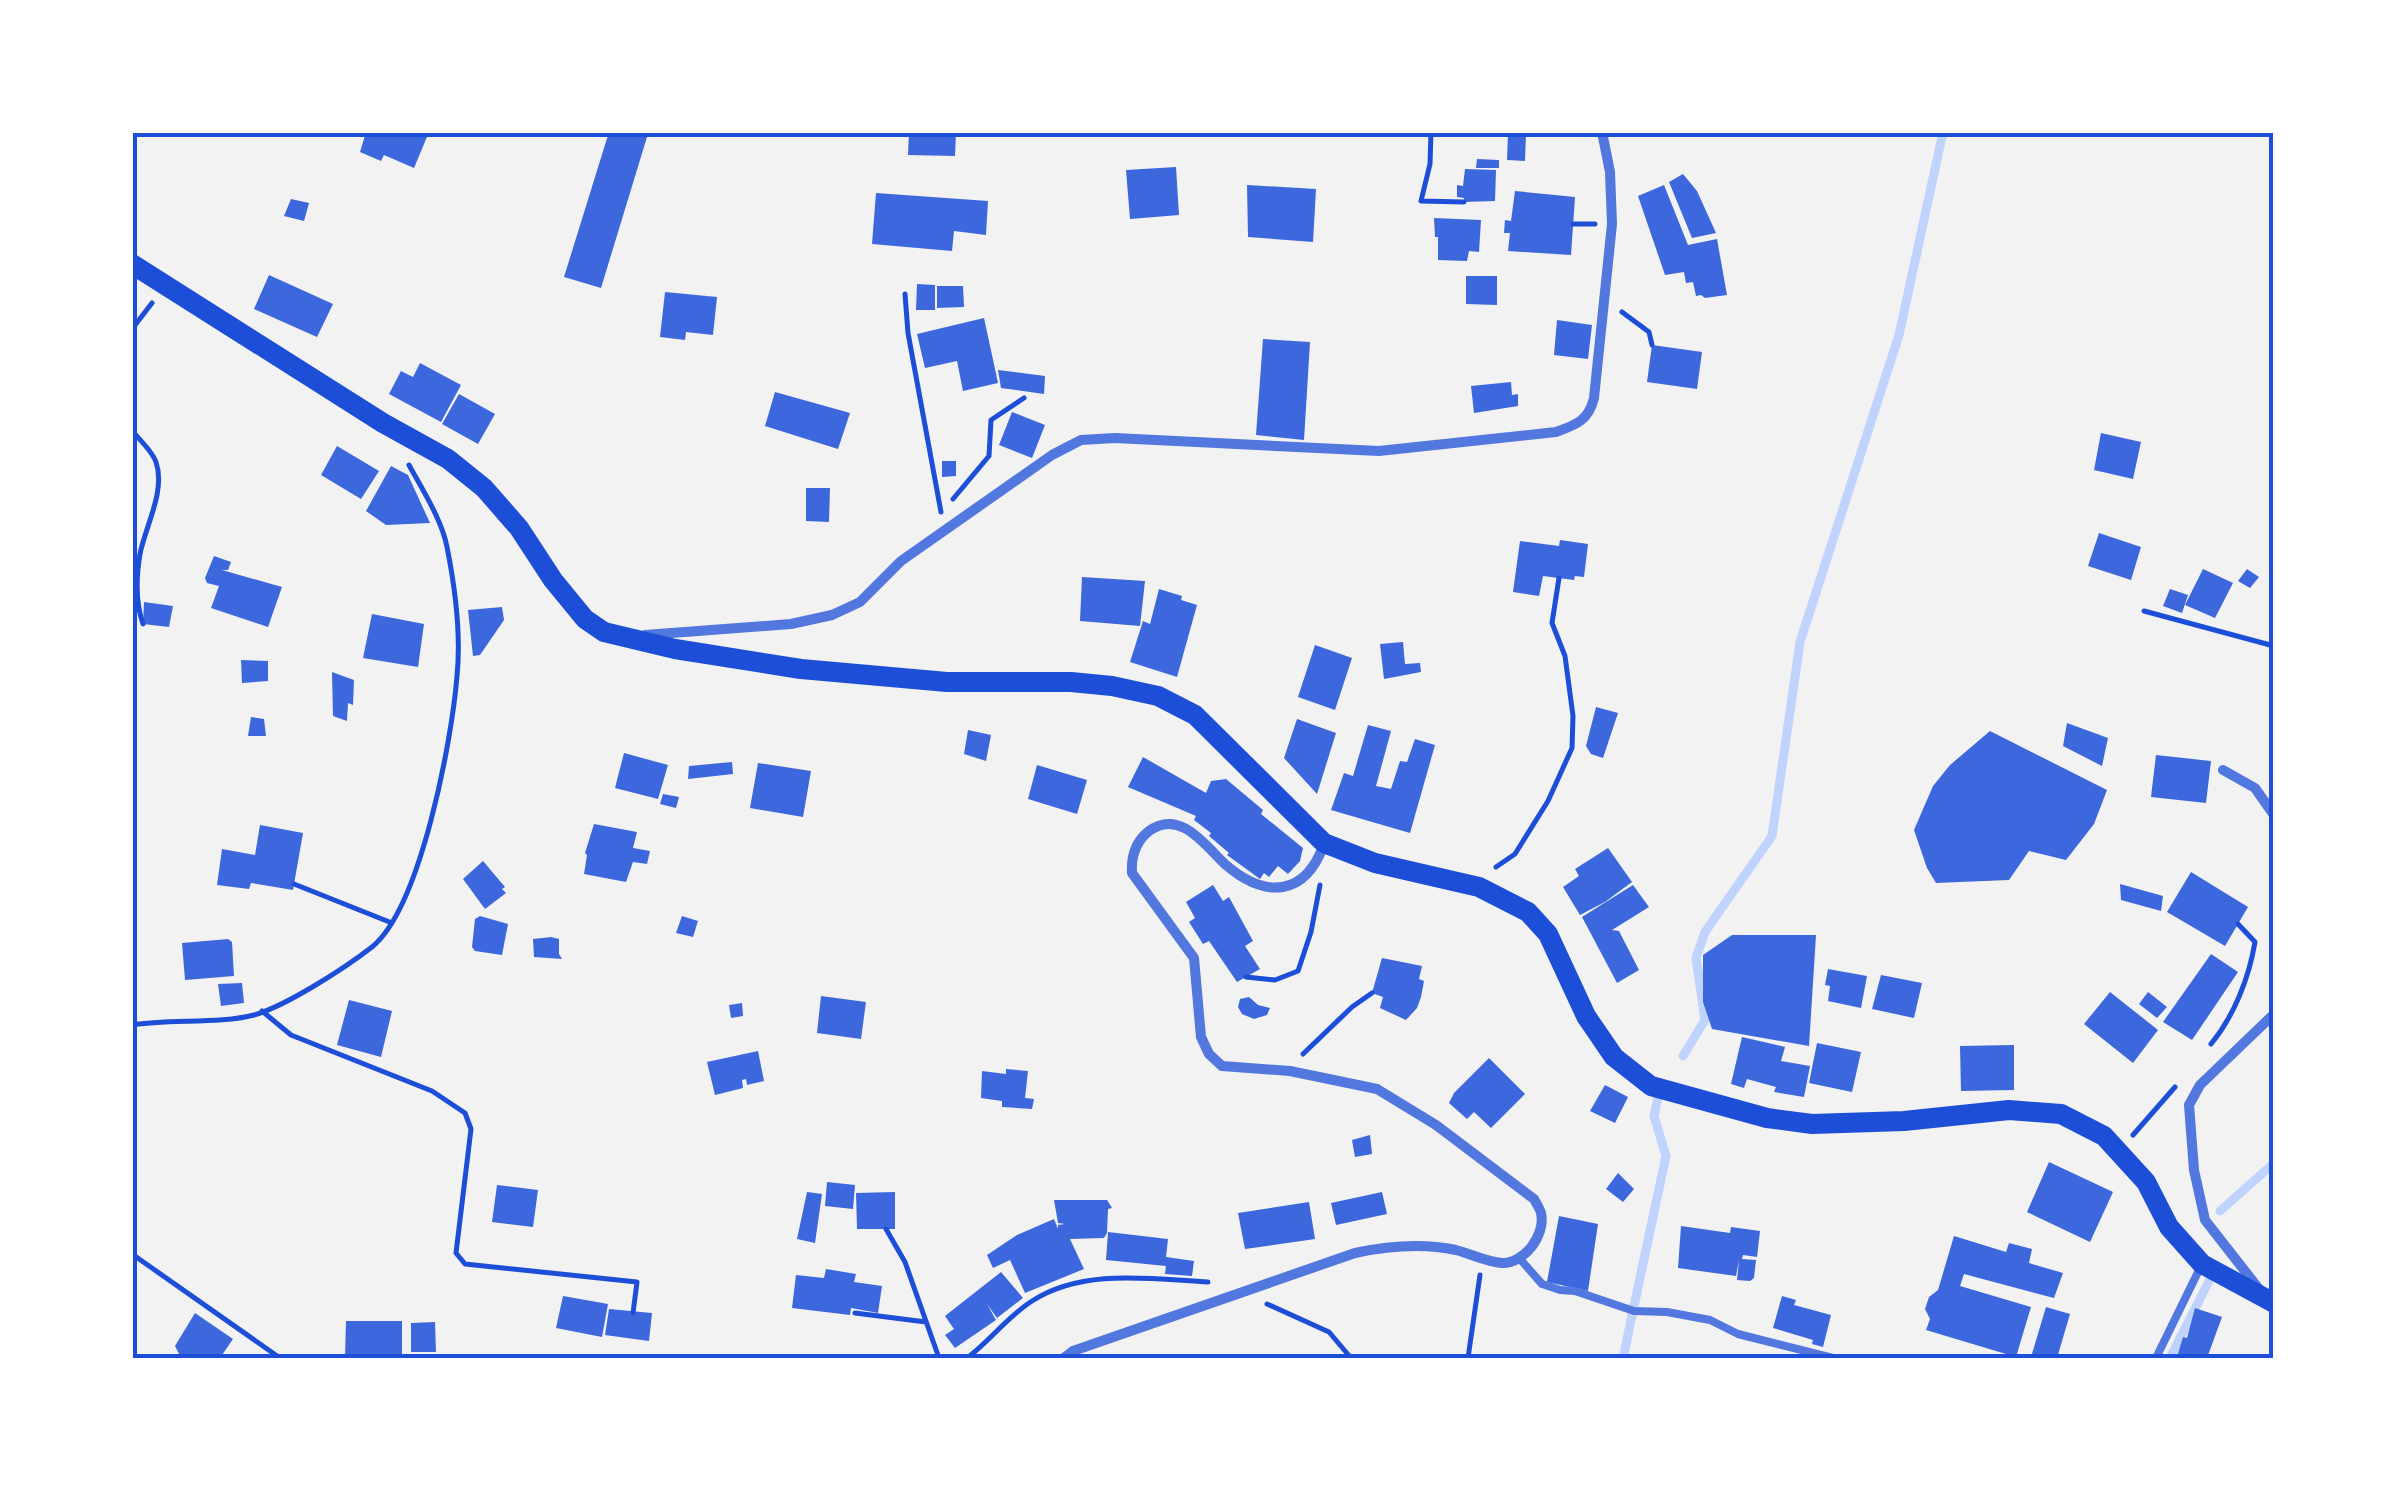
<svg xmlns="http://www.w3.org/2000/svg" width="2406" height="1491" font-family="'Noto Serif',serif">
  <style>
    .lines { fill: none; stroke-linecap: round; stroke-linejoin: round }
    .stream { stroke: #bfd3fe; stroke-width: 9 }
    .building { fill: #3d67dc }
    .path { stroke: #1d4ed8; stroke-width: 5 }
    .service { stroke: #5277de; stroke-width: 8 }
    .minor { stroke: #5277de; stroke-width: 10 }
    .secondary { stroke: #1d4ed8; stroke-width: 20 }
    .neatline { fill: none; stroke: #1d4ed8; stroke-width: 4 }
  </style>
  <rect width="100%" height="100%" fill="#f2f2f2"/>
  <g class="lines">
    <path class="stream" d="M1683,1056L1705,1020L1696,958L1705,932L1772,836L1800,642L1899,335L1943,132
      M2220,1211L2274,1163
      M1623,1358L1666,1156L1654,1116L1658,1098
      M2170,1358L2209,1281"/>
  </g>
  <path class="building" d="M366,132H429L414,168L384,155L381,161L360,152Z
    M609,132L647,137L601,288L564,277Z
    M909,132H956L955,156L908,155Z
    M1508,133L1526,134L1525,161L1507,160Z
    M1477,159L1499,160V168H1476Z
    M1176,167L1179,215L1130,219L1126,170Z
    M1465,169L1496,170L1495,201L1464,202V198L1457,197V185L1463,186Z
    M1683,174L1697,191L1716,233L1692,238L1669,182Z
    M1247,185L1316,189L1313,242L1248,237Z
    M1664,185L1688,245L1717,239L1727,295L1705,298L1701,295L1696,296L1693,282L1686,283L1684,272L1665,275L1638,196Z
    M1515,191L1575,197L1571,255L1508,251L1510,233H1504L1505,220L1511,221Z
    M876,193L988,201L986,235L954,231L952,251L872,244Z
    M291,199L309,203L304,221L284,216Z
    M1434,218L1481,220L1479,252L1469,251L1467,261L1438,260V237H1435Z
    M269,275L333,304L317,337L254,309Z
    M1466,276H1497V305L1466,304Z
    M917,284L935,285V310H916Z
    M937,286H963L964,307L937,308Z
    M665,292L717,297L713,335L686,332L685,340L660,337Z
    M984,318L998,383L963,391L957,361L925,368L917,334Z
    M1557,320L1592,325L1588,359L1554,355Z
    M1263,339L1310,342L1304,440L1256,435Z
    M1652,345L1702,352L1697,389L1647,382Z
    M420,363L461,385L441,422L389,394L401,371L413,377Z
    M998,370L1045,376L1044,394L1001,388Z
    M1511,382L1512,395L1518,394V406L1474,413L1471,386Z
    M775,392L850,413L838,449L765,426Z
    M459,394L495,414L478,444L442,424Z
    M1012,412L1045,425L1032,458L999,445Z
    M2101,433L2141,442L2133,479L2094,470Z
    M337,446L379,471L361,499L321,475Z
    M942,461H956V476L942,477Z
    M391,466L408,475L430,523L386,525L366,511Z
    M806,488H830L829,522L806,521Z
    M2099,533L2141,547L2131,580L2088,566Z
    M1560,540L1588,544L1584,577L1575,576L1574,580L1543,576L1539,596L1513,592L1520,541L1559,546Z
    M214,556L231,562L228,570H222L282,587L268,627L211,608L219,586L207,583L205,578Z
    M2203,569L2233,583L2215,618L2185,605Z
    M2247,569L2259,577L2250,588L2238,581Z
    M1082,577L1145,581L1140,626L1080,621Z
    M1159,589L1182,596L1181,600L1197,605L1177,677L1130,662L1143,621L1150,624Z
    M2170,589L2188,595L2182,613L2163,606Z
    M144,602L173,606L169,627L143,624Z
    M502,607L504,620L480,655L473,656L468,610Z
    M372,614L424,624L418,667L363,658Z
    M1403,642L1405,664L1420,663L1421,672L1384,679L1380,644Z
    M1315,645L1352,658L1335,710L1298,697Z
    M241,660L268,661V681L242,683Z
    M332,672L354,680L353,705L348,703L347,721L333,716Z
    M1596,707L1618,713L1603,758L1591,754L1586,746Z
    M251,717L264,719L266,736H248Z
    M1297,719L1336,733L1317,794L1284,758Z
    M2067,723L2108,738L2102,766L2063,746Z
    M1368,725L1391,731L1376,786L1391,789L1400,761L1407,762L1415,739L1435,745L1410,833L1331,810L1344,773L1353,776Z
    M968,730L991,735L986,761L964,754Z
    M1990,731L2107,790L2094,824L2066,860L2029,851L2009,880L1936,883L1927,868L1914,830L1933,786L1950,765Z
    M624,753L668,765L658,799L615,788Z
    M2156,755L2211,761L2206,803L2151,797Z
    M1143,757L1206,793L1211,781L1226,779L1263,810L1261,814L1303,848L1300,861L1288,874L1278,866L1269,877L1264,873L1260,879L1227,855L1229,853L1209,836L1211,833L1194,820L1196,816L1128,787Z
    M732,762L733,774L688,779L689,766Z
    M758,763L811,771L803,817L750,808Z
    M1037,765L1087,780L1077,814L1028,799Z
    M663,794L679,797L676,808L660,804Z
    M594,824L637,832L633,848L650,851L647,864L633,862L626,882L584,874L587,855L585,853Z
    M260,825L303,833L293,890L251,883L249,889L217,885L222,849L255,855Z
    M1608,848L1632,882L1605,902L1580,915L1563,887L1579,876L1575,869Z
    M483,861L505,887L502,889L506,893L485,909L463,879Z
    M2191,872L2248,907L2225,946L2167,912Z
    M2120,884L2163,896L2161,911L2121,900Z
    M1213,885L1223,901L1229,897L1253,941L1245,946L1260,969L1237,982L1209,941L1203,944L1189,922L1195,918L1186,902Z
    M1633,885L1649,907L1612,930L1619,931L1639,970L1617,983L1582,917Z
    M480,916L508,924L502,955L475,951L472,947L475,919Z
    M682,916L698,921L693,937L676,933Z
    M1732,935H1816L1809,1046L1712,1029L1703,1002V955Z
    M551,937L559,939V954L562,959L534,957L533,939Z
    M228,939L232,942L234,976L185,980L182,943Z
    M2211,954L2238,972L2192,1040L2163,1022Z
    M1382,958L1422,966L1419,979L1424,981L1421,997L1417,1008L1406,1020L1380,1008L1383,997L1372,993Z
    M1828,969L1867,976L1861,1008L1828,1001L1830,986L1825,985Z
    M1881,975L1922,983L1914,1018L1872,1009Z
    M242,983L244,1003L221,1006L218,984Z
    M2110,992L2158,1030L2133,1063L2084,1024Z
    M2148,992L2167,1007L2157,1018L2139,1004Z
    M821,996L866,1002L861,1039L817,1033Z
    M1249,997L1258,1005L1270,1008L1267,1015L1254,1019L1242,1014L1238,1007L1240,999Z
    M349,1000L392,1011L381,1057L337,1045Z
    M742,1003L743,1016L731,1018L729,1005Z
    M1742,1037L1785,1047L1781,1061L1810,1066L1804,1097L1774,1092L1776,1087L1747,1079L1744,1088L1731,1084Z
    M1817,1043L1861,1052L1852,1092L1809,1083Z
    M2014,1045V1090L1961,1091L1960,1046Z
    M758,1051L764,1081L747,1085L746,1079L742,1080L743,1088L715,1095L707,1062Z
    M1489,1058L1525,1094L1491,1128L1474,1112L1467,1119L1449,1103L1454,1093Z
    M1006,1069L1028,1071L1025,1098L1034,1099L1032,1109L1002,1107V1101L981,1098L982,1071L1006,1074Z
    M1605,1085L1628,1097L1615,1123L1590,1111Z
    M1370,1135L1372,1154L1355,1157L1352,1140Z
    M2049,1162L2113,1192L2090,1242L2027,1212Z
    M1618,1173L1634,1189L1623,1202L1606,1189Z
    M827,1182L855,1185L853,1209L825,1206Z
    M497,1185L538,1190L533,1227L492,1222Z
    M807,1192L822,1194L815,1243L797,1239Z
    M895,1192V1229H857L856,1193Z
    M1382,1192L1387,1214L1336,1225L1331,1203Z
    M1054,1200H1107L1112,1208L1108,1209L1107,1233L1104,1238L1070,1239L1084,1269L1025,1293L1010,1260L993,1268L987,1255L1017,1235L1054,1219L1058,1229V1225L1065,1224L1058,1223Z
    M1309,1202L1315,1239L1245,1249L1238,1213Z
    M1559,1216L1598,1224L1588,1291L1547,1282Z
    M1681,1226L1730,1233L1731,1227L1760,1231L1757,1257L1743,1255L1742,1259L1756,1260L1754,1278L1750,1281L1737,1280L1739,1260L1736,1276L1678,1268Z
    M1108,1232L1168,1239L1166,1257L1194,1261L1192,1276L1165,1274L1166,1266L1106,1260Z
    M1954,1236L2006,1252L2009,1243L2032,1249L2029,1263L2063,1273L2054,1298L1964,1274L1960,1286L2031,1307L2016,1357L1926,1330L1930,1319L1925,1309L1929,1297L1938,1290Z
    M826,1269L856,1274L854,1282L882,1286L878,1313L851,1308L850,1315L792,1308L796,1275L824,1278Z
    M1001,1272L1023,1298L997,1318L987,1304L996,1320L955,1348L945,1335L954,1329L945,1316Z
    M563,1296L608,1304L602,1337L556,1328Z
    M1782,1296L1796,1300L1794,1305L1831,1315L1823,1347L1812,1344L1813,1340L1773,1328Z
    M2046,1307L2070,1314L2057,1358L2031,1357Z
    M2195,1308L2222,1317L2207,1358L2177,1357L2183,1337L2187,1338Z
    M609,1309L652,1313L649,1341L605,1335Z
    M195,1313L233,1339L220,1358H185L179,1354L175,1346Z
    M346,1321H402V1358H345Z
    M435,1322L436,1352H411V1323Z"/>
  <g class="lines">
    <path class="path" d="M1431,132L1430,164L1421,201L1464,202
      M1573,224H1595
      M905,294L908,333L941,512
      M1622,312L1649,332L1652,345
      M132,329L152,303
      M132,431C140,440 152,451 156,462C166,491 145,527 140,554C136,578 135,601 143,624
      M953,499L989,456L991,420L1024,398
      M2144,611L2274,646
      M1496,867L1515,854L1548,801L1572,748L1573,716L1565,656L1552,623L1559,578
      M294,884L392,923
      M1246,977L1275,980L1298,971L1311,932L1320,885
      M262,1011L291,1035L432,1091L465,1113L471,1129L456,1253L465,1264L637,1282L633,1313
      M132,1025C169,1019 221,1024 254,1015C286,1006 345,968 372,947C421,907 452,739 457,676C461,636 455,587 447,547C442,520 422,489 409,465
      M2211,1044C2234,1016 2249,978 2255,942L2238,924
      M1303,1054L1352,1007L1372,993
      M2133,1135L2175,1087
      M886,1229L905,1262L939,1358
      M132,1254L280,1358
      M1267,1304L1329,1332L1351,1358
      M855,1313L926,1322
      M967,1358C990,1341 1007,1317 1032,1301C1083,1268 1150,1279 1208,1282
      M1468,1358L1480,1275"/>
    <path class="service" d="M1520,1259L1542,1284L1560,1290L1575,1291L1634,1311L1667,1312L1710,1320L1738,1334L1833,1358
      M2156,1358L2200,1268"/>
    <path class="minor" d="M645,635L791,624L832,615L860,602L901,561L1052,455L1081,440L1115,438L1379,451L1556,432C1576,425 1589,420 1594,398L1612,224L1610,172L1602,132
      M2223,770L2255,788L2274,815
      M2259,1289L2205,1220L2194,1170L2189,1105L2200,1085L2274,1014
      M1064,1358L1073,1351L1355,1253C1388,1246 1422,1243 1456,1250C1471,1254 1487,1262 1502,1263C1524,1264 1546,1235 1541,1213C1541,1211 1535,1201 1534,1199L1436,1125L1377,1089L1290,1071L1222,1066L1209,1054L1201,1037L1194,958L1132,873C1131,856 1135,842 1149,831C1181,808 1206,847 1226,865C1267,900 1306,895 1324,844"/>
    <path class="secondary" d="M132,264L383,423L448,459L484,488L519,528L553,580L585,619L604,632L675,649L801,669L947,682H1071L1112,686L1158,696L1195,715L1324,843L1375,863L1479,887L1528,912L1548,934L1586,1016L1614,1057L1651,1086L1767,1118L1812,1124L1904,1121L2009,1110L2061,1114L2104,1136L2146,1182L2169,1227L2202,1264L2274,1303"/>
  </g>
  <rect width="2406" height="1491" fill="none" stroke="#ffffff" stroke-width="270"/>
  <rect x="135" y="135" width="2136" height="1221" class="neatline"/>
</svg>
